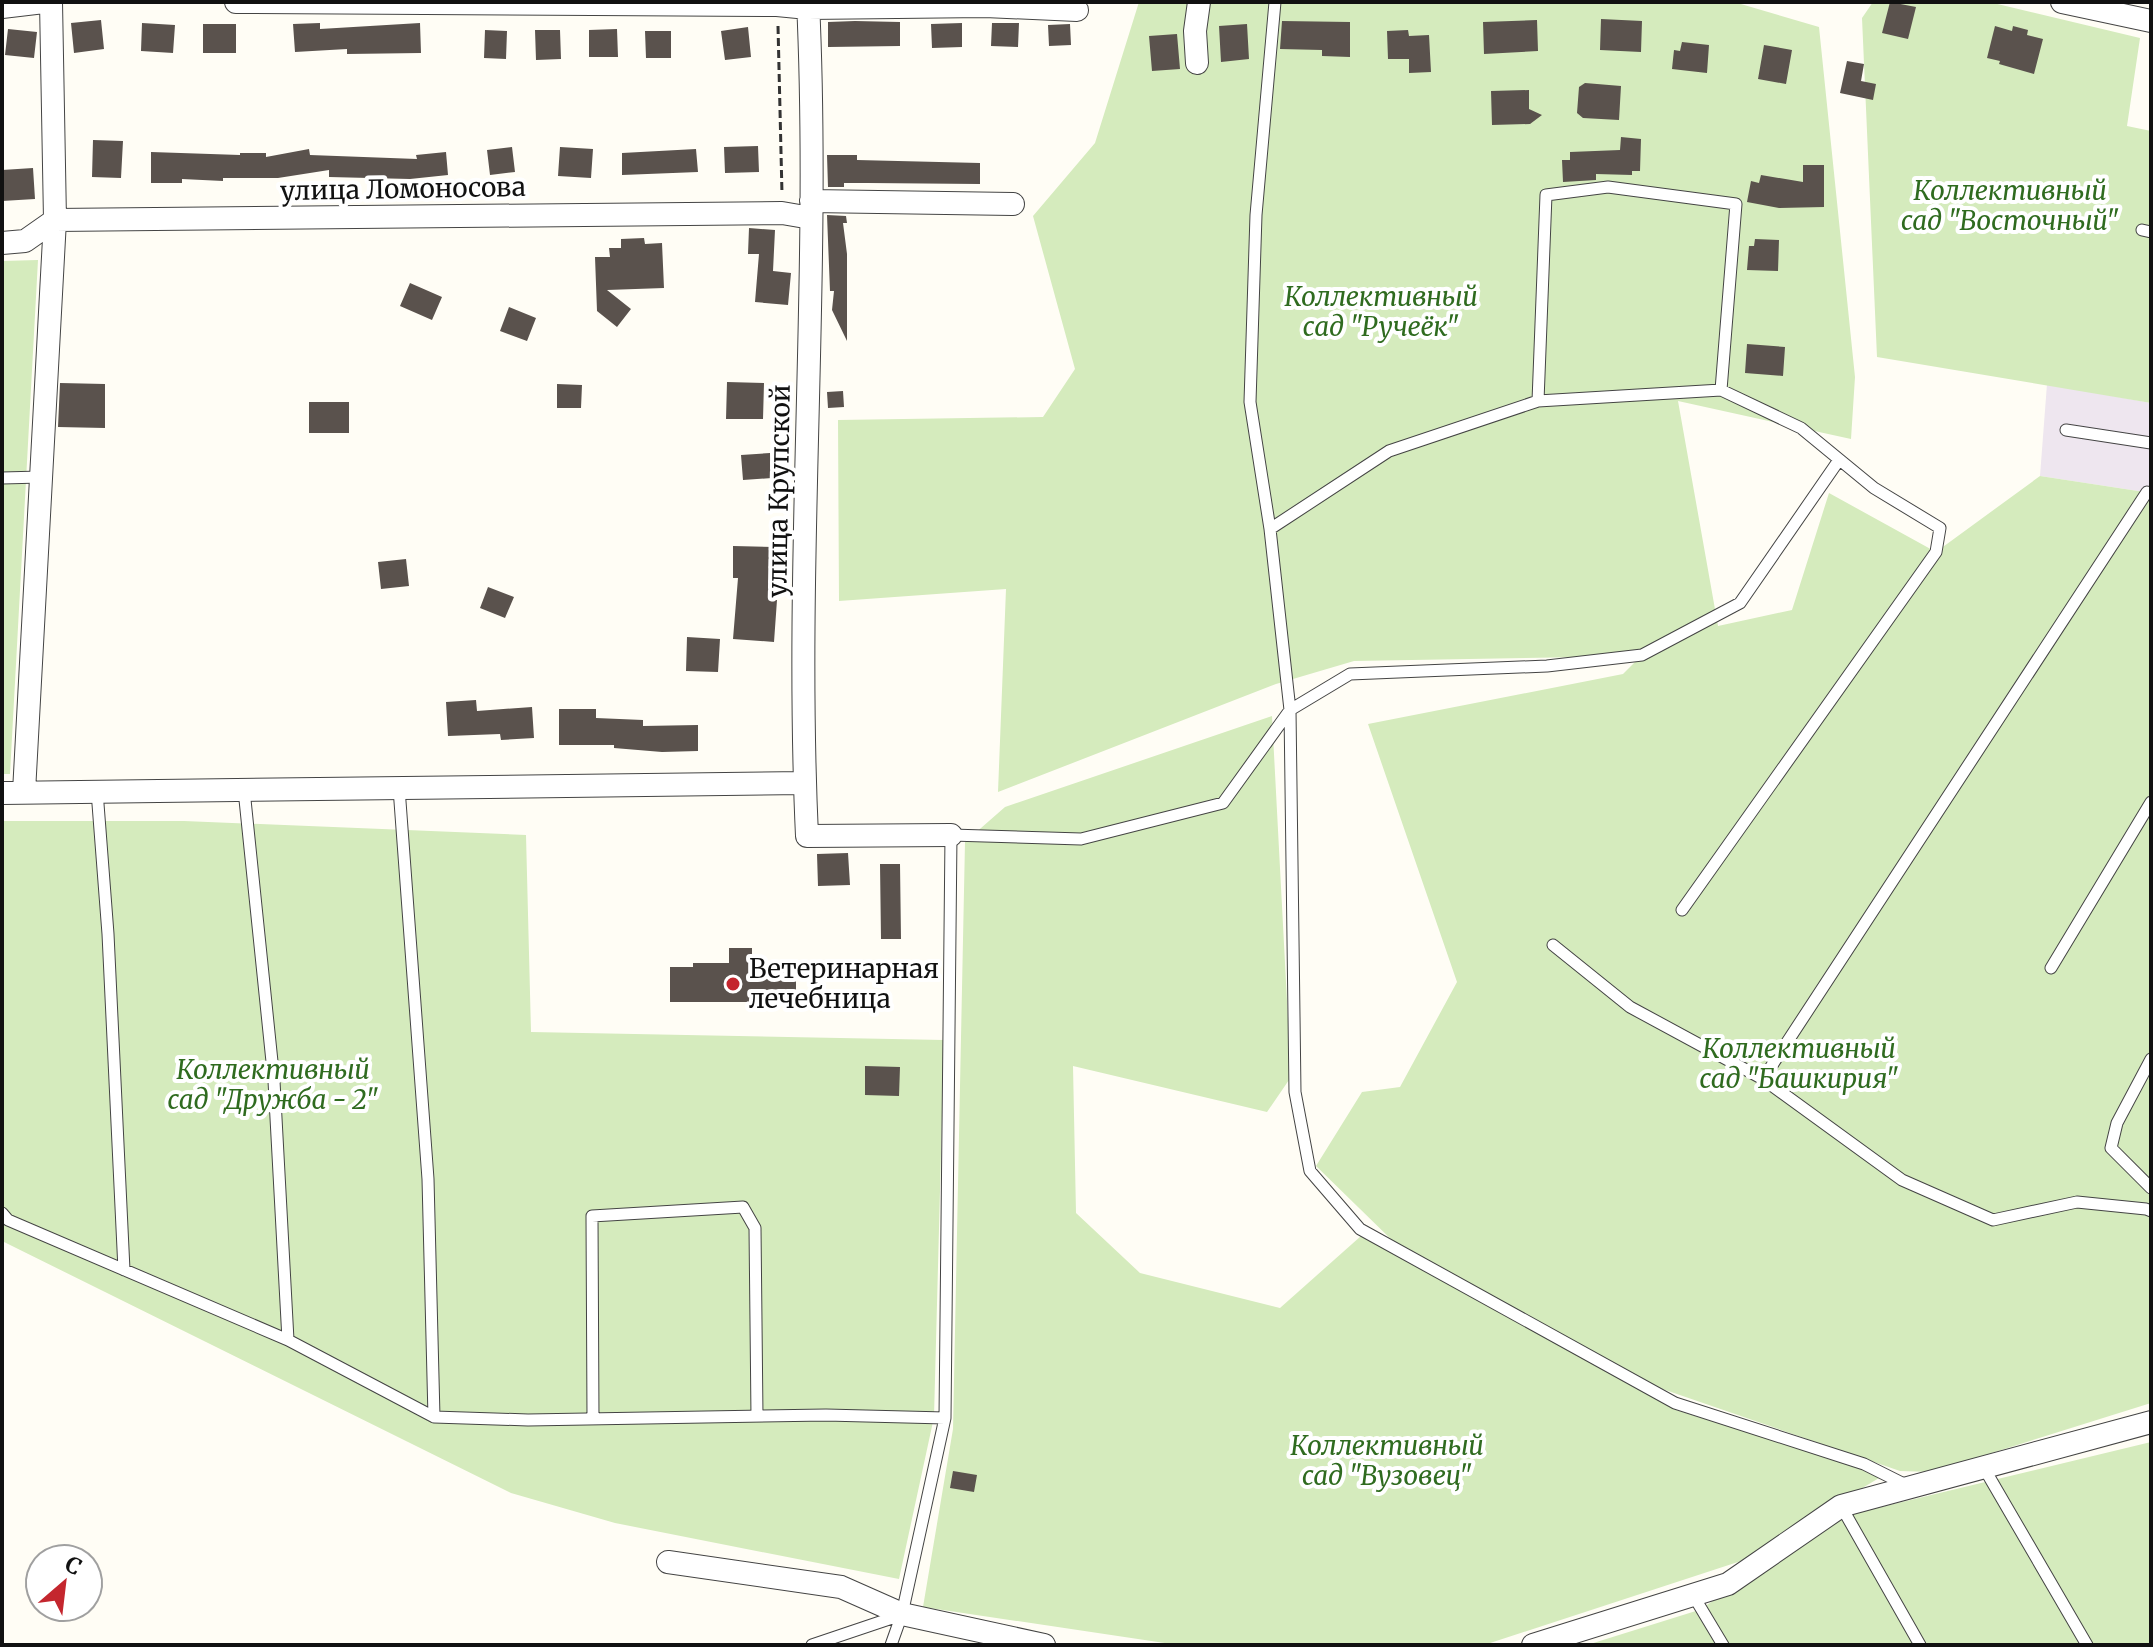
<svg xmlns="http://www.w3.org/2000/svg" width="2153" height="1647" font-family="Merriweather,serif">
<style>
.industrial{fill:#eee6ef}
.green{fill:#d5ebbd}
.building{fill:#5a524d}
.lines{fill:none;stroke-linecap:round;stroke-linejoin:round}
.service-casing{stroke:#444;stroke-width:13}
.minor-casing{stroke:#444;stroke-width:24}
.path{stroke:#333;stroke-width:3;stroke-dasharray:8 4;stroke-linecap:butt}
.service{stroke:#fff;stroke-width:11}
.minor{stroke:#fff;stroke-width:22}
.poi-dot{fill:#c4262e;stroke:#fff;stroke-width:3}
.labels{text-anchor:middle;stroke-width:8;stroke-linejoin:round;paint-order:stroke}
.street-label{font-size:26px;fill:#111;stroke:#fff}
.park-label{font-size:26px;font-style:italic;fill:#2f6b1f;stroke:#fff}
.poi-label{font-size:26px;fill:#111;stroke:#fff;text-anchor:start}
</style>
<rect width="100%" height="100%" fill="#fffdf5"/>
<path class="industrial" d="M2047 384 2151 403V493L2040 476Z"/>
<path class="green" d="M1139 2H1734L1819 27 1855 377 1851 439 1678 401 1718 626 1792 610 1829 493 1936 552 2040 476 2151 493V1403L1931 1472 1900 1471 1645 1383 1400 1248 1316 1166 1362 1092 1400 1087 1457 982 1368 724 1623 674 1641 656 1354 661 1276 684 998 792 1006 589 839 601 838 420 1043 417 1075 369 1033 216 1095 143Z
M1873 2H1989L2140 38 2127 126 2151 131V403L1877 357 1862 18Z
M38 260 10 774H2V261Z
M1272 716 1291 1077 1267 1112 1073 1066 1076 1213 1140 1273 1280 1308 1361 1236 1676 1410 1884 1475 1741 1561 1484 1645H1178L923 1607 953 1429 965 842 1005 807Z
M2 821H184L526 835 531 1032 944 1040 934 1417 899 1579 615 1523 511 1493 2 1241Z
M2151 1442V1645H1587L1699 1610 1844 1516Z"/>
<path class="building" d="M1890 2 1916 7 1908 39 1882 33Z
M1601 19 1642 21 1641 52 1600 50Z
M101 20 104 49 74 53 71 23Z
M1537 20 1538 51 1484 54 1483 22Z
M855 21 900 22V46L828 47V22Z
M1282 21 1350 22V57L1322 56V50L1280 49Z
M142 23 175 25 173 53 141 51Z
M320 23V29L420 23 421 53 347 54V49L295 52 293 24Z
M962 23V47L932 48 931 24Z
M992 23H1019L1018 47 991 46Z
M203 24H236V53H203Z
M1070 24 1071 45 1049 46 1048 25Z
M1247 24 1249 59 1221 62 1219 26Z
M1995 26 2012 31 2013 26 2028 30 2027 35 2043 39 2034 74 1999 64 2000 61 1987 58Z
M748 27 751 57 725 60 721 31Z
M8 29 37 32 34 58 5 55Z
M617 29 618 57H589V30Z
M485 30 507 31 506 59 484 58Z
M535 30H560L561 59 536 60Z
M1408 30 1409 36 1429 35 1431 72 1409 73V59H1388L1387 31Z
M645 31H671V58H646Z
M1177 34 1180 69 1152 71 1149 36Z
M1682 42 1709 45 1707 73 1672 69 1674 50 1680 51Z
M1764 45 1792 50 1786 84 1758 79Z
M1847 61 1864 64 1861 81 1876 84 1873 100 1840 93Z
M1585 83 1621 86 1619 120 1583 118 1577 113 1579 87Z
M1529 90V109L1542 115 1530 124 1492 125 1491 91Z
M1621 137 1641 139 1640 171H1632V175L1596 174V180L1563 182 1562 160H1570V152L1620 150Z
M93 140 123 141 121 178 92 177Z
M758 146 759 172 725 173 724 147Z
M512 147 515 172 490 175 487 150Z
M560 147 593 149 591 178 558 176Z
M309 149 310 155 417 159 416 155 446 152 448 175 410 179 329 177V170L278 178H223V181L182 179V183H151V152L240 155V153H266V157Z
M696 149 698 172 622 175V153Z
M827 155H857V160L980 163V184L868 183H844V187H828Z
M1803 165H1824V207L1779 208 1747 202 1751 181 1759 183 1761 175 1803 182Z
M33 168 35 199 2 201V170Z
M827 215 846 216 847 223H843L847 254V341L832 310 834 291H830Z
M749 228 775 230 773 271 791 273 788 305 755 302 759 254H748Z
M644 238 645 244 662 243 664 288 607 290 631 309 617 327 597 311 595 257H610L609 248H621V239Z
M1755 239 1779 240 1778 271 1747 270 1749 246H1754Z
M410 283 442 297 432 320 400 306Z
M509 307 536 318 527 341 500 331Z
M1747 344 1785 347 1783 376 1745 373Z
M727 382 764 383 763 419H726Z
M60 383 105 384V428L58 427Z
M557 384 582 385 581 408H557Z
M843 391 844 407 828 408 827 392Z
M309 402H349V433H309Z
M770 453 772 478 743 480 741 455Z
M733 546 774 547V600H777L774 642 733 639 738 578H733Z
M406 559 409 586 381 589 378 562Z
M488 587 514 597 505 618 480 608Z
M687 637 720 639 718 672 686 671Z
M476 700 477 711 532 707 534 738 501 740 500 734 448 736 446 702Z
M559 709H596V718L643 720V726L698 725V751L662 752 614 748V745H559Z
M848 853 850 885 818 886 817 854Z
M880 864H900L901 939H881Z
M729 948H752V964H796V1002H670V967H693V963H729Z
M865 1066 900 1067 899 1096 865 1095Z
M953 1471 977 1475 974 1492 950 1488Z"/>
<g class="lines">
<defs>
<path id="service" d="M1275 2 1256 215 1250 402 1270 529 1290 710 1295 1092 1310 1171 1360 1229 1675 1403 1864 1464 1908 1486
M2142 230 2151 232
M2066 430 2151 443
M2 478 41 477
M1270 529 1389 451 1538 401 1721 390 1736 204 1608 187 1546 195 1538 401
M399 788 428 1179 434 1417
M244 790 274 1081 288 1340
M97 791 108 934 124 1270
M1682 910 1936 552 1940 528 1874 488 1801 428 1721 390
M1553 945 1630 1007 1763 1079 1902 1180 1993 1220 2077 1202 2146 1209 2151 1211
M2051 968 2151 802
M2151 1059 2117 1123 2111 1148 2151 1188
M1763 1079 2147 492 2151 493
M2 1213 8 1220 288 1340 434 1417 528 1420 826 1415 945 1418
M593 1418 592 1216 743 1207 755 1228 757 1416
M1984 1468 2087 1645
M1841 1506 1920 1645
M1693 1595 1723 1645
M812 1645 898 1616
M891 1645 902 1614 945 1418 951 835 1081 839 1223 803 1290 710 1350 674 1547 666 1642 655 1740 603 1839 460"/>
<path id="minor" d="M236 2 777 5 808 8 985 6 1077 10
M808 2C821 280 794 558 807 836L951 835
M2062 2 2151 21
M2 7 44 2
M1197 63 1195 31 1199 2
M811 201 1013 204
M2 243 25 241 55 220 782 213 811 218
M24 792 55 220 51 2
M2 793 804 783
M668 1562 841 1587 902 1614 1044 1645
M1533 1645 1728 1584 1841 1506 2151 1422"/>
</defs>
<use href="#service" class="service-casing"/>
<use href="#minor" class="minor-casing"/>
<path class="path" d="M778 26 782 194"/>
<use href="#service" class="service"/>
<use href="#minor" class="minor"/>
</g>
<circle class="poi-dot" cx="733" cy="984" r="8"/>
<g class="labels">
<g class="street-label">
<text transform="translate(403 189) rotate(-1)" y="9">улица Ломоносова</text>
<text transform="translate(779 491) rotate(-89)" y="9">улица Крупской</text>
</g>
<g class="park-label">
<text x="2010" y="200">Коллективный<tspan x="2010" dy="30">сад "Восточный"</tspan></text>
<text x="1381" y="306">Коллективный<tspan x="1381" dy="30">сад "Ручеёк"</tspan></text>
<text x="1799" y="1058">Коллективный<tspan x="1799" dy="30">сад "Башкирия"</tspan></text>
<text x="273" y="1079">Коллективный<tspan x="273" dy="30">сад "Дружба - 2"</tspan></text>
<text x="1387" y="1455">Коллективный<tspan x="1387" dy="30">сад "Вузовец"</tspan></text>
</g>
<g class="poi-label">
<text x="749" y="978">Ветеринарная<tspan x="749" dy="30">лечебница</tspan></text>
</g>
</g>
<rect width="2153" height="1647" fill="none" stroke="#111111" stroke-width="8"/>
<g transform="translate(64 1583) rotate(28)"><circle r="38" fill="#ffffff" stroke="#a0a0a0" stroke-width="2"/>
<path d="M0-6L14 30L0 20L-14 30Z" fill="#c4262e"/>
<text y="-12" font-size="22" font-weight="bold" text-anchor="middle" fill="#111111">С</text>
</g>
</svg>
